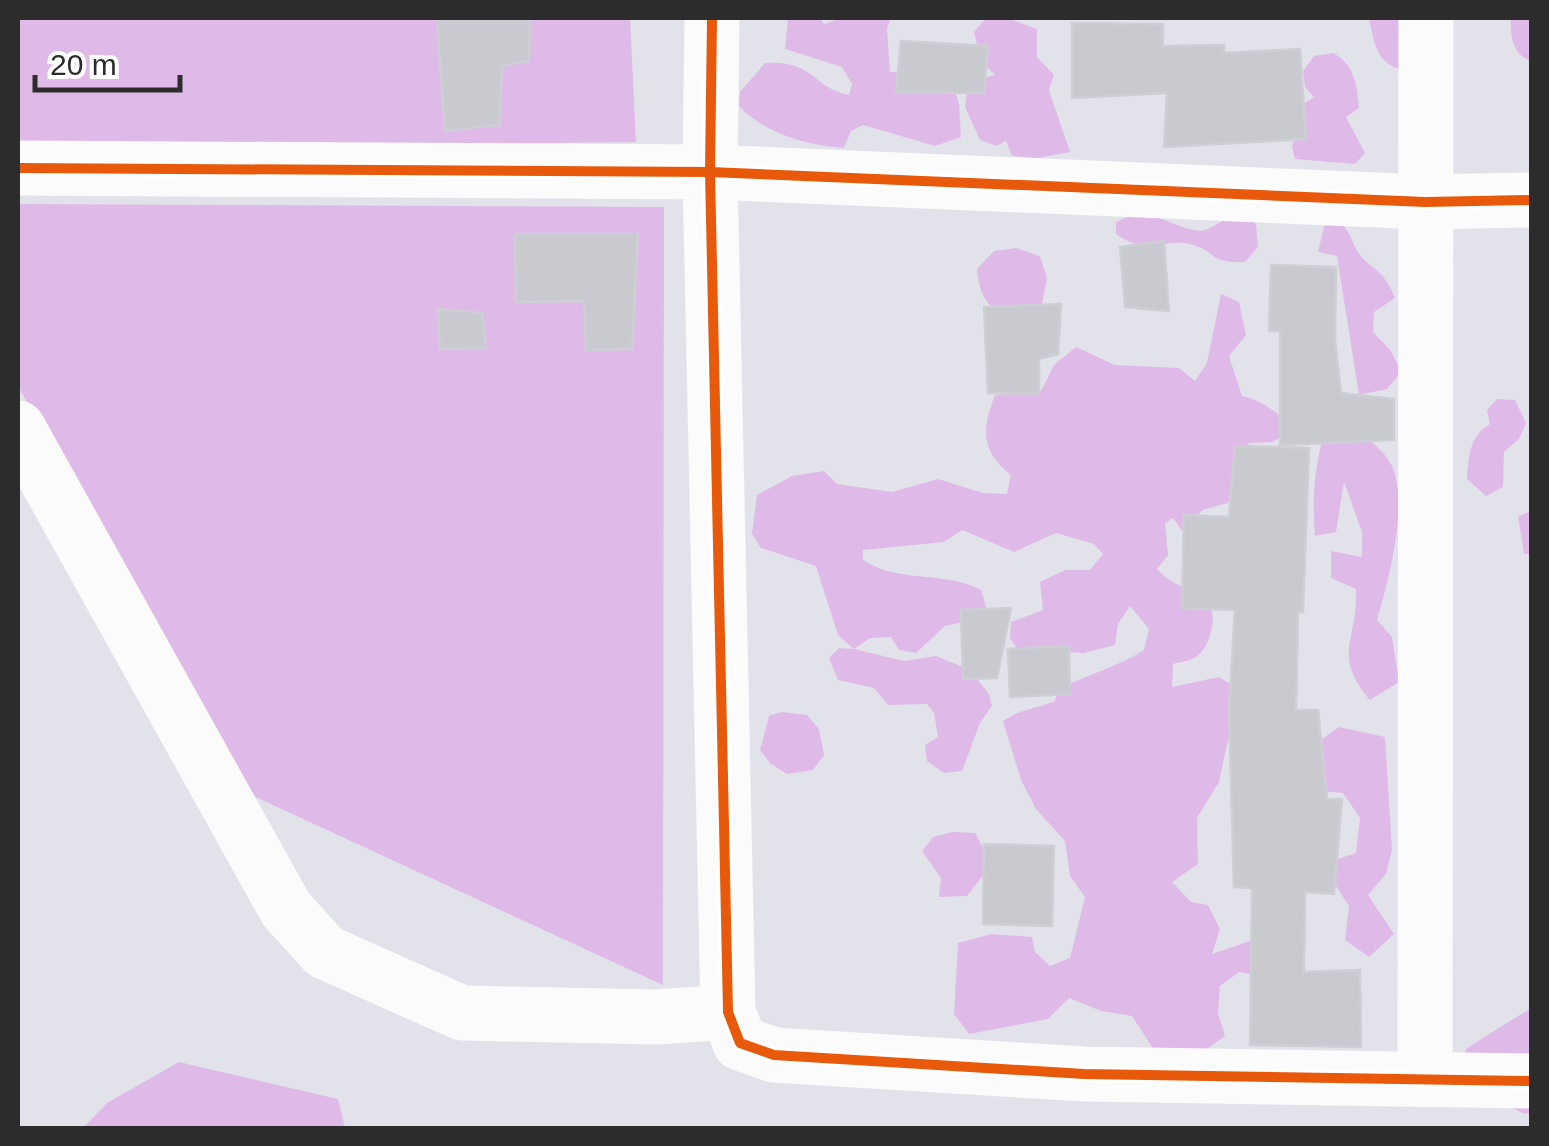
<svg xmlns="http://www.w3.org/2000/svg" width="1549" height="1146" font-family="Arial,sans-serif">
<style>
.green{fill:#dfbae8}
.building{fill:#c9cacf;stroke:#cecfd5;stroke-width:2.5}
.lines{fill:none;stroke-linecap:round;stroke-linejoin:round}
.minor{stroke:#fbfbfc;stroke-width:55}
.cycleway-casing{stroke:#fff;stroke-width:16}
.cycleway{stroke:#e8590c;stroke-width:10}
</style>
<rect width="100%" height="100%" fill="#e2e3ea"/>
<path class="green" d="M18 18H630L636 142 18 149Z
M788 18H820L824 24 842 18H891L887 28 890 72H929L951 79 959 104 961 137 935 146 863 125 851 131 844 148C806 145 765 134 739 106L740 92 765 63C815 60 811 87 849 95L852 84 842 67 785 49Z
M986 18H1007L1037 29V57L1054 75 1049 90 1070 152 1037 158 1012 156 1006 141 996 146 980 140 965 107 968 82 995 75 981 61 974 32Z
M1369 18H1418L1411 71C1378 68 1375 48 1369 18Z
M1511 18H1531V61C1512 54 1510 36 1511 18Z
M1333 53C1355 65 1357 85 1359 108L1346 117 1365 153 1355 164 1295 159 1292 147 1302 105 1314 97 1305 87 1303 71 1314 56Z
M18 204 664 207 663 985 249 794 18 386Z
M1141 211C1156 215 1194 235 1205 230 1219 225 1223 218 1243 213L1256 224 1258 247 1245 262C1208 263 1218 253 1194 245 1163 236 1149 258 1116 234V222Z
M1325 222H1340C1349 231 1351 238 1356 249 1366 268 1382 265 1395 298L1374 312 1373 332 1391 351 1401 372 1387 389 1359 395 1337 256 1318 252Z
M1016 248 1040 256 1047 278 1042 304C1006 322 980 313 977 269L994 251Z
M1221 294 1239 302 1246 335 1229 356 1242 396C1270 403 1275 415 1299 427L1272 442 1249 443 1239 456 1228 503 1203 510 1182 531 1173 518 1165 523 1168 555 1157 569C1177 590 1189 585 1205 598 1220 611 1211 647 1196 657 1191 661 1179 662 1173 664L1172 687 1219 677 1245 693 1228 740 1219 782 1197 818 1198 864 1172 882 1191 902 1208 905 1220 929 1212 954 1253 940 1254 975 1239 972 1220 986 1218 1013 1225 1036 1201 1053 1159 1058 1132 1016 1101 1011 1069 998 1048 1019 969 1034 954 1014 958 943 992 934 1032 937 1035 952 1050 966 1070 958 1085 897 1070 876 1065 841 1036 809 1021 780 1003 721C1020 709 1036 709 1055 701L1058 689C1086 675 1118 667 1144 650L1149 629 1130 606 1118 624 1115 645 1084 653 1017 649 1010 638 1011 622 1043 610 1040 582 1065 570H1090L1103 554 1094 544 1056 533 1014 552 962 530 944 542 863 550V560C900 584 943 570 981 590L989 616 945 626 916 653 899 650 891 637 870 638 854 649 904 661 936 656 970 670 989 694 992 706 980 723 962 771 944 773 927 761 925 745 938 737 934 713 927 704 888 705 874 688 838 680 829 658 839 648 854 649 838 635 816 566 761 548 752 534 757 495 792 476 824 471 837 484 892 492 938 479 983 493 1007 494 1011 475C980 450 982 430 995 395L1041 391 1054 365 1076 347 1115 365 1179 368 1195 381 1207 363Z
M1497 399 1515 400 1526 423 1519 439 1504 452 1503 487 1486 496 1467 479C1469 455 1469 437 1490 424L1487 410Z
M1352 425C1364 436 1384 450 1391 464 1410 500 1388 584 1377 620L1392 637 1399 682 1370 700C1331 654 1358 642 1356 589L1331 578V551L1362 557V532L1344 482 1336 532 1315 536C1312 502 1314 471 1323 437Z
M1531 511V554H1524L1518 516Z
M782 712 807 715 819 729 824 755 813 770 787 774 771 764 760 750 769 716Z
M1339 727 1385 737 1392 850 1386 874 1368 895 1394 934 1369 957 1345 940 1349 906 1334 883 1335 860 1356 853 1360 818 1343 793 1320 791 1322 739Z
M953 832 975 833 992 864 967 896 939 897 941 878 922 851 933 837Z
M1531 1008V1113L1524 1114 1455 1076 1467 1048Z
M179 1062 338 1099 345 1128H83L107 1103Z"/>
<path class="building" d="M437 18H530L529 61 502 66 499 125 445 131Z
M1072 23 1163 24V46L1224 45V53L1300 49 1306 139 1164 147 1167 93 1072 98Z
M901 41 988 46 984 93 896 92Z
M515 234H638L632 349 586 350 584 301 516 302Z
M1164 241 1169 311 1125 307 1120 247Z
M1271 265 1336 267 1335 340 1341 393 1394 399V440L1280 445V331H1269Z
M1061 304 1058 354 1039 359V394L988 393 984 307Z
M438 309 482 313 486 348 440 349Z
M1235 446 1309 448 1303 612H1298L1296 710H1318L1327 799H1342L1334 894 1305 892 1304 972 1360 970 1361 1047 1250 1045 1252 888 1234 887 1229 709 1235 610 1182 608 1184 515 1229 517Z
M1011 608 997 678 963 679 961 610Z
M1069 646 1070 694 1010 697 1008 649Z
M984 844 1054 846 1052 926 983 924Z"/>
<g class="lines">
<path class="minor" d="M712 18 710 172 728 1012 740 1043 774 1055 1084 1074 1532 1081
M18 168 710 172 1425 202 1532 200
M18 428 286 909 325 952 462 1013 657 1017 728 1012
M1425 1080 1426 18"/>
<defs>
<path id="cycleway" d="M712 18 710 172 728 1012 740 1043 774 1055 1084 1074 1532 1081
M18 168 710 172 1425 202 1532 200"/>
</defs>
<use href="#cycleway" class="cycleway-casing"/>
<use href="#cycleway" class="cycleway"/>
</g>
<rect width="1549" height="1146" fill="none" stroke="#2c2c2c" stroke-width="40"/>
<path d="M35 75v15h145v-15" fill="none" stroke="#2c2c2c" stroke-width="5"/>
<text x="50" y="75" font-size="30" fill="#2c2c2c" stroke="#ffffff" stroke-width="8" paint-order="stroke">20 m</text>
</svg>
